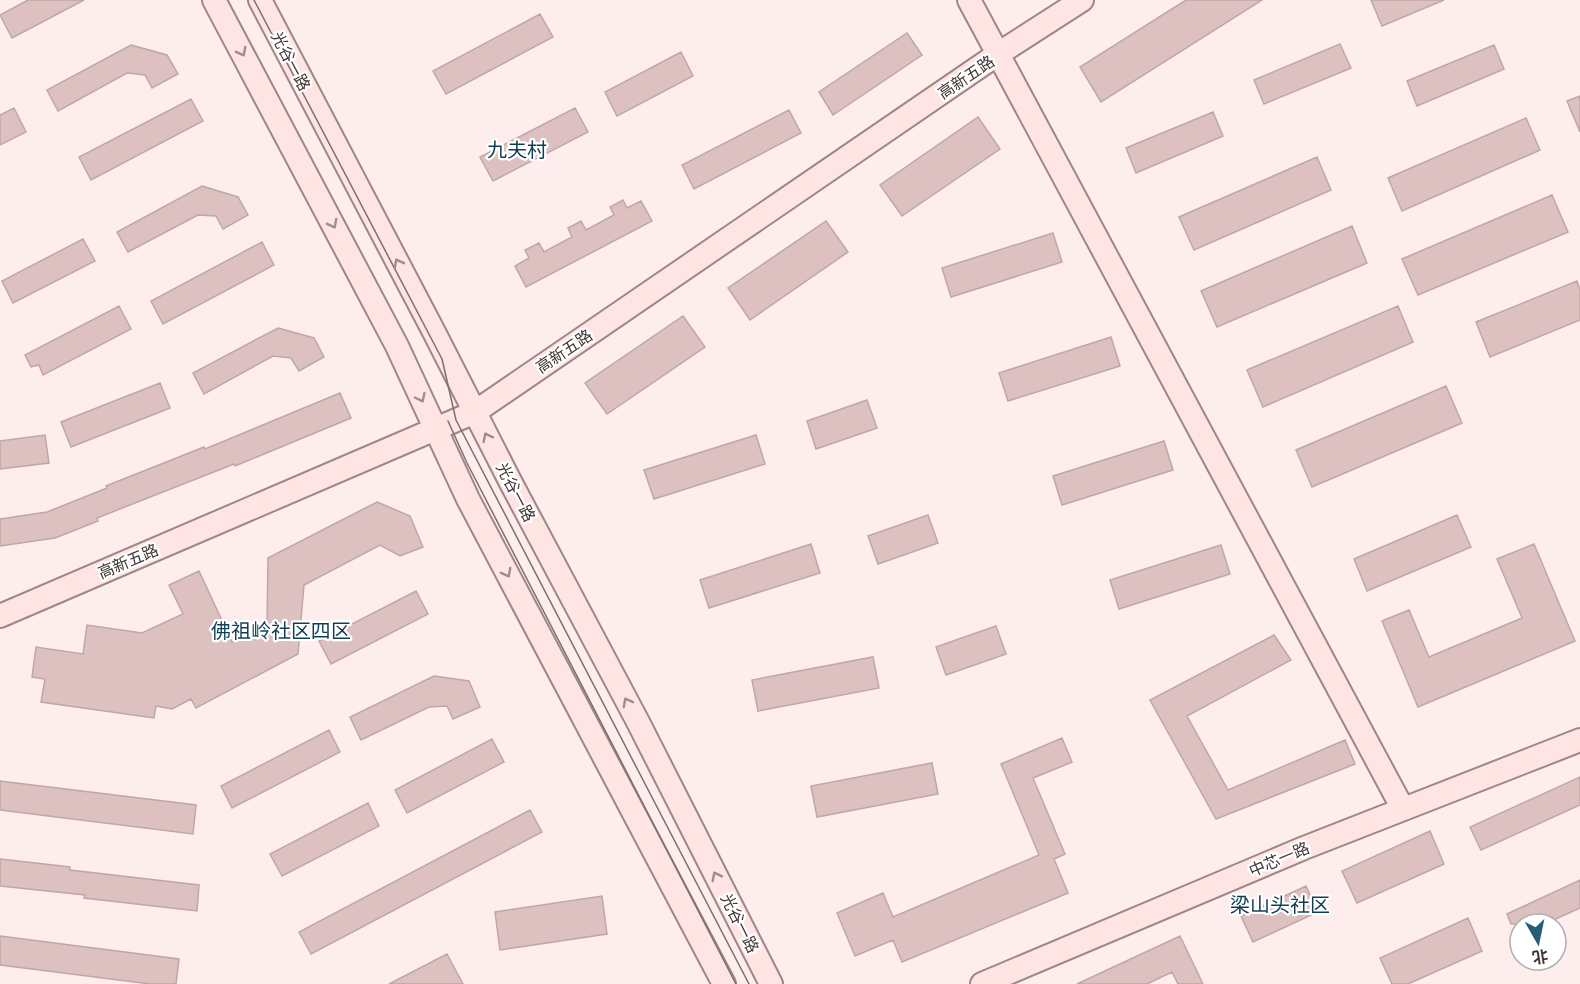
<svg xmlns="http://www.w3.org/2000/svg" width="1580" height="984" font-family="Manrope,'Noto Sans SC',sans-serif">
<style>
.building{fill:#dcc1c0;stroke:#c0a6a5;stroke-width:1.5}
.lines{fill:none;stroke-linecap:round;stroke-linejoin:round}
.secondary-casing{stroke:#9f8685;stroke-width:26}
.secondary{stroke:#fee5e4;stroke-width:22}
.tram{stroke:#7c706f;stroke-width:1.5}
.oneway{stroke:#9e8d8c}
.labels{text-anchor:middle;stroke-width:4.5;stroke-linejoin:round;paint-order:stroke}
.street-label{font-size:16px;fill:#3f3534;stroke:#fff}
.quarter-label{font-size:20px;fill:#0f3e52;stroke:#fff}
</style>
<rect width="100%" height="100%" fill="#feeded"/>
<path class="building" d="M28 0H84L12 38 0 15Z
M1186 0H1262L1101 102 1080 67Z
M1371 0H1444L1382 26Z
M540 14 553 37 446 94 433 71Z
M907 33 922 55 833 115 819 92Z
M1340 44 1351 68 1264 104 1254 80Z
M131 45 167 55 178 74 152 88 145 75 127 73 58 111 47 90Z
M1494 45 1504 69 1417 106 1407 81Z
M681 52 693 76 617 116 605 92Z
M1580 96V132L1567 101Z
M191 99 203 121 91 180 79 157Z
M14 108 26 132 0 145V115Z
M575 108 588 132 493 181 480 157Z
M789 110 801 133 694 189 682 165Z
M1213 112 1223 136 1136 173 1126 148Z
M978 117 1000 149 902 216 880 185Z
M1526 118 1540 150 1402 211 1388 178Z
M1317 157 1331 190 1194 250 1179 217Z
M202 186 238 197 248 215 223 229 216 216 198 215 128 252 117 232Z
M1552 195 1568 232 1418 295 1402 259Z
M623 200 627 208 641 201 652 221 526 287 515 266 529 258 525 250 539 243 544 252 572 237 568 228 581 221 586 230 614 215 610 207Z
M826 221 848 252 750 320 728 288Z
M1352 226 1367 263 1217 327 1201 291Z
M1053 233 1062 262 951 297 942 268Z
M83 239 95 261 13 303 2 281Z
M262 242 274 265 163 324 151 301Z
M1577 281 1580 290V320L1490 357 1476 322Z
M119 306 131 329 43 375 39 365 31 367 25 355Z
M1398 306 1413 342 1263 407 1247 370Z
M683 316 705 347 607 414 585 383Z
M278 328 314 338 324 357 299 371 291 358 273 356 204 394 193 373Z
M1111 337 1120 366 1008 401 999 373Z
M160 383 170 408 71 447 61 422Z
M1446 386 1462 423 1312 487 1296 450Z
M340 393 351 418 235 466 234 464 97 518 98 521 55 538 0 546V519L47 512 107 488 106 486 204 447 205 449Z
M867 400 877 428 816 449 807 421Z
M45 435 49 463 0 469V441Z
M756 435 765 464 654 499 644 470Z
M1164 441 1173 470 1062 505 1053 476Z
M377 502 410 516 423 547 400 556 380 545 304 585 298 654 196 708 191 699 172 709 156 706 154 718 41 702 45 679 32 677 36 647 83 654 87 625 142 633 183 614 169 585 199 571 232 642 267 626 268 558Z
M928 515 938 543 878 564 868 536Z
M1457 515 1471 547 1367 591 1354 559Z
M811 544 820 573 709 608 700 580Z
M1534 544 1575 641 1418 707 1382 621 1409 610 1429 657 1522 618 1497 559Z
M1221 545 1230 574 1119 609 1110 580Z
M416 591 428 614 331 664 319 641Z
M996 626 1006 654 946 675 936 647Z
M1274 635 1291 660 1187 716 1228 790 1345 740 1355 764 1216 819 1150 700Z
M873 657 879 688 758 711 752 680Z
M434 676 469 681 480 707 453 719 447 706 429 707 361 740 350 717Z
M329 730 340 752 232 808 221 786Z
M1062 738 1072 762 1033 778 1065 854 1054 859 1068 893 902 962 893 940 855 956 837 913 883 893 893 917 1039 855 1001 764Z
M492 739 504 762 407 813 395 790Z
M932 763 938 794 817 817 811 786Z
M1580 777V805L1481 850 1470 827Z
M0 781 196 805 193 834 0 810Z
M368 803 379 826 282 876 270 854Z
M530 810 542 832 311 954 299 932Z
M1430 831 1444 864 1357 903 1342 871Z
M0 859 70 867V870L199 885 197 911 84 898 85 895 0 886Z
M1580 880V908L1545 924H1511L1507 914Z
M1306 886 1318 912 1253 942 1241 916Z
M602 896 607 934 500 950 495 912Z
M1468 918 1482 951 1408 984H1392L1380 958Z
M0 936 179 959 176 984H150L0 965Z
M1180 936 1203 984H1178L1172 972 1147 984H1077Z
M447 954 463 984H389Z"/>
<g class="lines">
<defs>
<path id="secondary" d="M214 0 397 346 468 499 724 984
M260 0 434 332 511 483 638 722 771 984
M969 0 1403 809
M0 616 475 412 998 54 1082 0
M982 984 1304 848 1580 740"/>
</defs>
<use href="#secondary" class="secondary-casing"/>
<use href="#secondary" class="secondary"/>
<path class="tram" d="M254 0 442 359 456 420 749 984
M448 421 467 463 736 984"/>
</g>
<defs><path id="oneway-chevron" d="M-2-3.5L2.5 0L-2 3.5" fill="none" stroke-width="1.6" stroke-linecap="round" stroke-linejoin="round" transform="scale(1.5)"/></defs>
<g class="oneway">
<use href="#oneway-chevron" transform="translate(242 52) rotate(62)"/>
<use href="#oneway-chevron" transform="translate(333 224) rotate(62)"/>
<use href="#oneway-chevron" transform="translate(398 263) rotate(-118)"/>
<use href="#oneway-chevron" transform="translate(421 398) rotate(65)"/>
<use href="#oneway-chevron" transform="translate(487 437) rotate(-117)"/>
<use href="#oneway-chevron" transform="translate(507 573) rotate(62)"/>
<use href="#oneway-chevron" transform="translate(627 702) rotate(-118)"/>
<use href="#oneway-chevron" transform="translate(716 876) rotate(-117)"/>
</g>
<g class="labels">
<g class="street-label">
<text transform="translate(291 61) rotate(62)" y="6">光谷一路</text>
<text transform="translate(966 77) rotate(-34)" y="6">高新五路</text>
<text transform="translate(564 351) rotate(-34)" y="6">高新五路</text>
<text transform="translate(516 492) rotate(62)" y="6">光谷一路</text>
<text transform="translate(128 561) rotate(-23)" y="6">高新五路</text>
<text transform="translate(1279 859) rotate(-23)" y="6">中芯一路</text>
<text transform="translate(740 923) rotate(63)" y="6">光谷一路</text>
</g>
<g class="quarter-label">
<text x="517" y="157">九夫村</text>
<text x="281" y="638">佛祖岭社区四区</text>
<text x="1280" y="912">梁山头社区</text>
</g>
</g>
<g transform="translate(1538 942) rotate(171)"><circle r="28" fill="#ffffff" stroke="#b2aeae" stroke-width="1.5"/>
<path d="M0-4.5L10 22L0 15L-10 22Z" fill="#245e77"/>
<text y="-9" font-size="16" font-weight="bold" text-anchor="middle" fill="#3f3534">北</text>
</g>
</svg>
